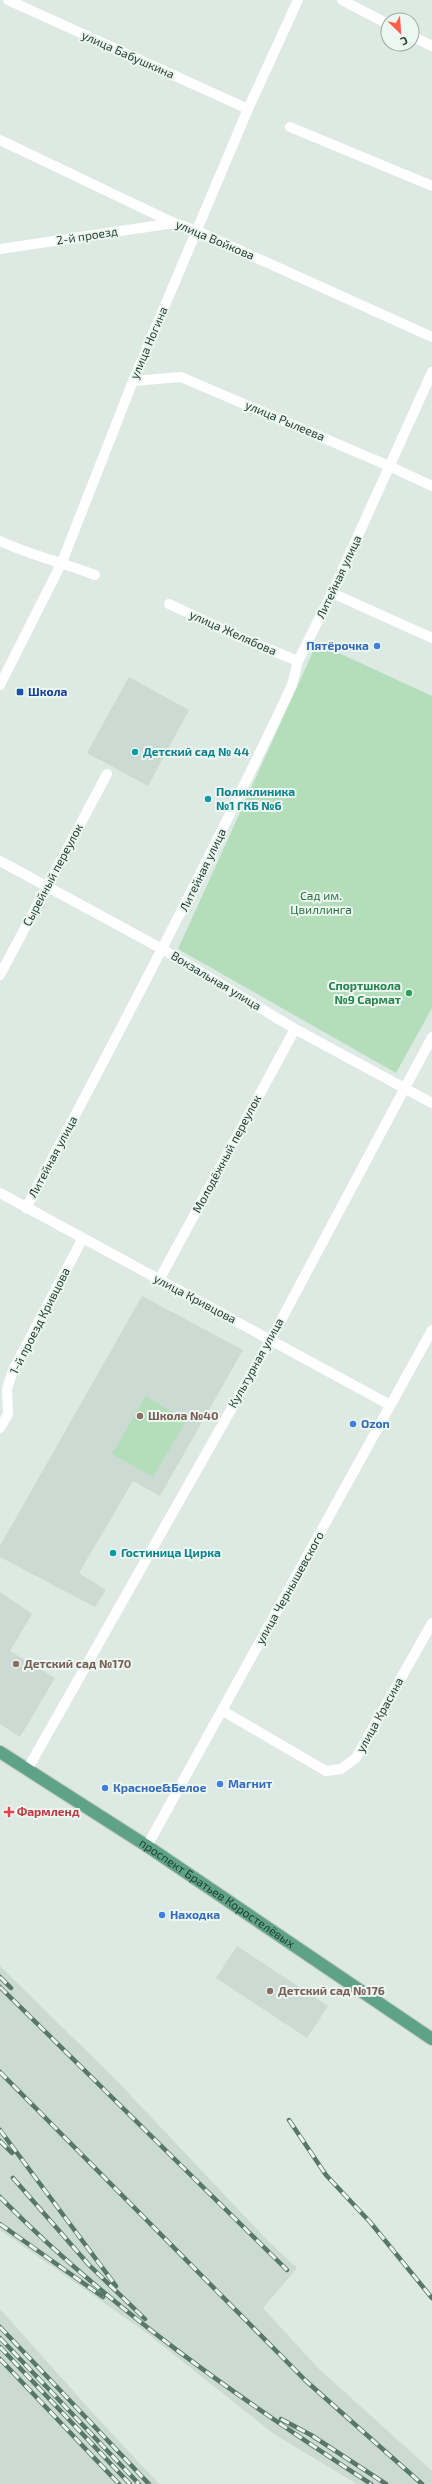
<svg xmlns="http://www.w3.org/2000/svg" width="432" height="2484" font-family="'Exo 2',sans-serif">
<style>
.built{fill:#cbdad2}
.green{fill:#b4deba}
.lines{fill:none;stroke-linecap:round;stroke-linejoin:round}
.major-casing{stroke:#bcc4c1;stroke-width:14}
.minor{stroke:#fff;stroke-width:10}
.major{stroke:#5ea389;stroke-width:12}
.rail-casing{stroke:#58776b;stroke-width:4.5}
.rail{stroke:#edf7f1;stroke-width:3;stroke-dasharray:9;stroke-linecap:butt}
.shop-dot{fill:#3f7fe0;stroke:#edf7f1;stroke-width:1.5}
.transit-dot{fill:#1a4fb4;stroke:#edf7f1;stroke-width:1.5}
.culture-dot{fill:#0f9aa8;stroke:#edf7f1;stroke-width:1.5}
.leisure-dot{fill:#2e9e5b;stroke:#edf7f1;stroke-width:1.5}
.education-dot{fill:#8d6e63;stroke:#edf7f1;stroke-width:1.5}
.health-dot{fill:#e0444e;stroke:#edf7f1;stroke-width:1.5}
.labels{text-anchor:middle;stroke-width:4;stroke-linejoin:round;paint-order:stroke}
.street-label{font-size:12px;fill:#1e3b2f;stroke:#edf7f1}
.shop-label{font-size:12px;font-weight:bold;fill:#366cbe;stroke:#edf7f1;text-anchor:start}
.transit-label{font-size:12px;font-weight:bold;fill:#164399;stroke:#edf7f1;text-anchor:start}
.culture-label{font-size:12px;font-weight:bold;fill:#0d838f;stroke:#edf7f1;text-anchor:start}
.park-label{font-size:12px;fill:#25743b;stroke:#edf7f1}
.leisure-label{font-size:12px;font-weight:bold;fill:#27864d;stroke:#edf7f1;text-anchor:end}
.education-label{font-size:12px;font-weight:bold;fill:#785e54;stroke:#edf7f1;text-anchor:start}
.health-label{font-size:12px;font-weight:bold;fill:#be3a42;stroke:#edf7f1;text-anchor:start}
</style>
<rect width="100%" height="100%" fill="#ddeae3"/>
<path class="built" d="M129 677 189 710 148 786 87 753Z
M142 1296 243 1350 160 1496 133 1481 79 1573 106 1590 95 1607 0 1557V1546Z
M0 1592 32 1614 10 1651 55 1678 20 1737 0 1724Z
M237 1946 328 2006 307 2038 216 1978Z
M0 1966 118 2082 268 2241 297 2268 263 2308 317 2367 432 2471V2484H357L274 2434 144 2331 0 2230Z
M0 2309 91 2411 159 2484H0Z"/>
<path class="green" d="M317 643 432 696V1008L396 1073 178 949Z
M146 1396 186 1421 153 1477 112 1454Z"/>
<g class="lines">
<defs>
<g id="major">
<path id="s1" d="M0 1752 147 1846 432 2039"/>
</g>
</defs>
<use href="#major" class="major-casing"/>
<path class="minor" d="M8 0 248 109
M342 0 388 24
M412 36 432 46
M290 127 432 186
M0 140 174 223 197 231 432 337
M0 249 174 223
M133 381 181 377 389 466 432 486
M0 541C30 555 64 563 95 575
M332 593 432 638
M169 604 239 637 298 661
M0 685 62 562 133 381 248 109 298 0
M0 861 164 950 295 1029 432 1103
M0 975 107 774
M0 1193 390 1405
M26 1208C118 1035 209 862 292 685L298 661 332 593 432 372
M159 1280 295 1029
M0 1428 8 1414 7 1389 13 1370 83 1238
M223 1711 326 1771 341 1769 356 1758 432 1623
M27 1770 271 1339 432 1037
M147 1846 432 1330"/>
<use href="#major" class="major"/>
<defs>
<path id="rail" d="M0 1977 11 1988
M0 1987 287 2270
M0 2072 306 2381 422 2484
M289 2120 326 2175 370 2222 432 2298
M0 2130 116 2286
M0 2141 12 2153
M13 2178 89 2265 145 2319
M0 2197C110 2309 240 2399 371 2484
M0 2224 103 2297
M0 2327 149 2484
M0 2338 139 2484
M0 2347 130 2484
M0 2359 119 2484
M281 2419 311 2435 386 2484"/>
</defs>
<use href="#rail" class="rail-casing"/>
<use href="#rail" class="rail"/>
</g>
<g class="shop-dot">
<circle cx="377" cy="646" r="4"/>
<circle cx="353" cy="1424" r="4"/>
<circle cx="220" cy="1784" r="4"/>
<circle cx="105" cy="1788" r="4"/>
<circle cx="162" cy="1915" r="4"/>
</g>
<rect class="transit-dot" x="16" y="688" width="8" height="8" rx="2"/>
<g class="culture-dot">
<circle cx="135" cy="752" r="4"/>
<circle cx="208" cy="799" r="4"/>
<circle cx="113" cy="1553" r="4"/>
</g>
<circle class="leisure-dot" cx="409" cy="993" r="4"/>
<g class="education-dot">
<circle cx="140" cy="1416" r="4"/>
<circle cx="16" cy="1664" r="4"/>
<circle cx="270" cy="1991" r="4"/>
</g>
<path class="health-dot" d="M7 1806h4v4h4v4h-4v4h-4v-4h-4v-4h4z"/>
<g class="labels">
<g class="street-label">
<text transform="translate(128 55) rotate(24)" y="4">улица Бабушкина</text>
<text transform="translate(87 236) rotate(-9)" y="4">2-й проезд</text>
<text transform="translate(215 240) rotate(23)" y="4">улица Войкова</text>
<text transform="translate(149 343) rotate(-67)" y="4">улица Ногина</text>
<text transform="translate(285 421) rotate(23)" y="4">улица Рылеева</text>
<text transform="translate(339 577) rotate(-65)" y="4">Литейная улица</text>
<text transform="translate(233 633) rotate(24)" y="4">улица Желябова</text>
<text transform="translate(203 870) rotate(-64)" y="4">Литейная улица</text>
<text transform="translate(53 875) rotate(-62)" y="4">Сырейный переулок</text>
<text transform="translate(216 981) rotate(31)" y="4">Вокзальная улица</text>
<text transform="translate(227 1154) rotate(-62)" y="4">Молодёжный переулок</text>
<text transform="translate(53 1157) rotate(-62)" y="4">Литейная улица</text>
<text transform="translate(195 1299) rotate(28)" y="4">улица Кривцова</text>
<text transform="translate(40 1321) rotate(-63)" y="4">1-й проезд Кривцова</text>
<text transform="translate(256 1363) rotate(-61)" y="4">Культурная улица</text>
<text transform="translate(290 1588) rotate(-61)" y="4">улица Чернышевского</text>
<text transform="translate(380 1715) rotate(-61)" y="4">улица Красина</text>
<text dy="4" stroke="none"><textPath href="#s1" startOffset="259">проспект Братьев Коростелёвых</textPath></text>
</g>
<g class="shop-label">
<text x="369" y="650" text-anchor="end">Пятёрочка</text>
<text x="361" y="1428">Ozon</text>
<text x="228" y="1788">Магнит</text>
<text x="113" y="1792">Красное&amp;Белое</text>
<text x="170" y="1919">Находка</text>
</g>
<g class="transit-label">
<text x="28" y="696">Школа</text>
</g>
<g class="culture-label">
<text x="143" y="756">Детский сад № 44</text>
<text x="216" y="796">Поликлиника<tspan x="216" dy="14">№1 ГКБ №6</tspan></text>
<text x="121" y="1557">Гостиница Цирка</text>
</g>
<g class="park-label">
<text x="321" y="900">Сад им.<tspan x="321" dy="14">Цвиллинга</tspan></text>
</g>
<g class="leisure-label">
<text x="401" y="990">Спортшкола<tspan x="401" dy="14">№9 Сармат</tspan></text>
</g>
<g class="education-label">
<text x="148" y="1420">Школа №40</text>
<text x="24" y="1668">Детский сад №170</text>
<text x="278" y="1995">Детский сад №176</text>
</g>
<g class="health-label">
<text x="17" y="1816">Фармленд</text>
</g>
</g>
<g transform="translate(400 32) rotate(155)"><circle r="19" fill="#edf7f1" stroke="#9aaca3"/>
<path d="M0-3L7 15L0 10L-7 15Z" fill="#fc6049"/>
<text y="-6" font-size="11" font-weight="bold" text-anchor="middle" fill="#1e3b2f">С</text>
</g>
</svg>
